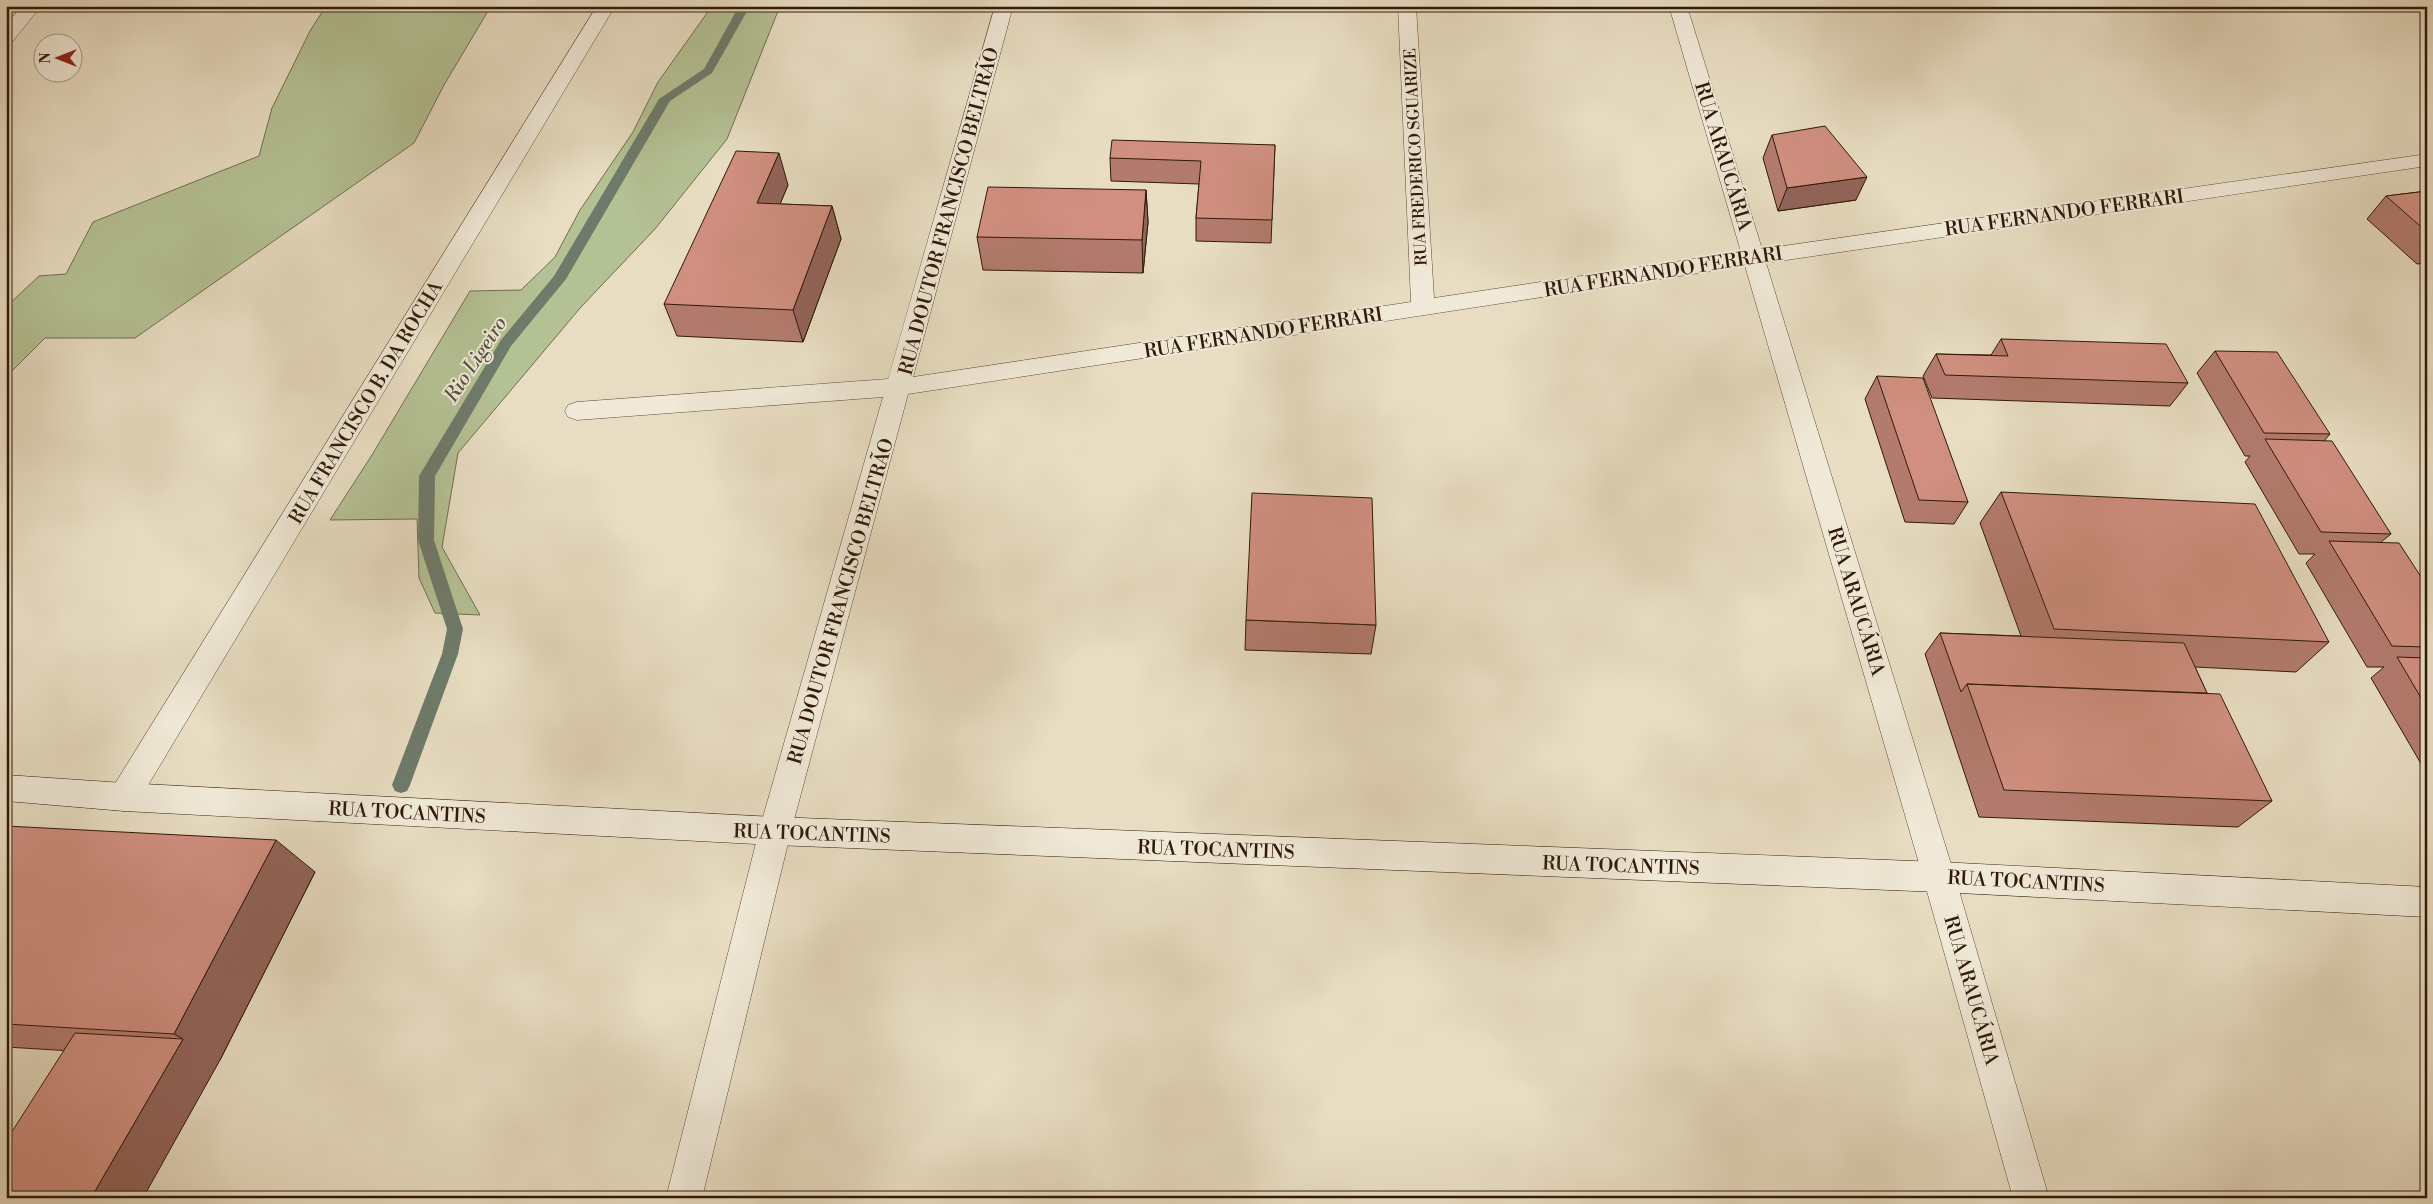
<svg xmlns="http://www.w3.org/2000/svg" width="2433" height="1204" font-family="'Libre Bodoni',serif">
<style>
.green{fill:#b4c194;stroke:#726d4d}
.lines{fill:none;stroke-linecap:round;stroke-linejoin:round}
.stream{fill:#6e7b6b;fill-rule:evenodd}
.minor-casing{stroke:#5e4a35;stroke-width:1}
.secondary-casing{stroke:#301906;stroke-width:1}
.minor{fill:#f0e9d7;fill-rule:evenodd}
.secondary{fill:#f0e9d7;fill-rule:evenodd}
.wall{fill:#b37b6e;stroke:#301906}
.shaded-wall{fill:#92645a;stroke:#301906}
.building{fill:#d08f80;stroke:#301906}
.labels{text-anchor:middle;stroke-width:4;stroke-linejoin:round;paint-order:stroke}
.far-street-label{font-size:16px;fill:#301906;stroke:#f0e9d7}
.street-label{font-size:19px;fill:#301906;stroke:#f0e9d7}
.water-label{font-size:20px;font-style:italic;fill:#545241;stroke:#f0e9d7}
</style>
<rect width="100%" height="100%" fill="#e8ddc2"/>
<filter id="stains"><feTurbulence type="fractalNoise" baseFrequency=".004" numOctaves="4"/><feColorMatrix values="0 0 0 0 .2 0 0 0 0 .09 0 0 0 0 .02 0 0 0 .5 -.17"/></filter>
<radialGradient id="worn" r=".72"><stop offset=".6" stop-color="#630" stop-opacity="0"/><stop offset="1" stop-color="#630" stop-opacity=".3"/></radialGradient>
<path class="green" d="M326 6H491L444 85 414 143 135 338H45L6 377V307L39 276 66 274 93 222 259 156 272 108 310 31Z
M712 6H780L727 139 655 229 581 307 458 453 442 547 480 615 435 613 419 578 417 519 330 520 372 455 470 291 521 290 555 257 580 210 633 132 658 82Z"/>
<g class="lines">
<path class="stream" d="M739 6H750L712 73 670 101 566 279 511 346 435 476 434 540 463 629 458 654 410 785 407 791 401 793 395 791 392 785 442 654 447 629 418 540 419 476 501 340 554 276 659 99 704 69Z"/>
<defs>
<path id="minor" d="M22 6H41L13 41 6 43V25Z
M597 6H615L135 807 124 811 113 807 109 797 113 787Z
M995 6H1013L913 377 1411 302 1398 6H1416L1434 298 1741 252 1669 6H1687L1762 249 2427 154V166L1766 263 1955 877 2049 1198H2013L1923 877 1745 266 908 394 791 831 702 1198H666L759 831 883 397 577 420 568 417 565 411 568 405 577 402 888 379Z"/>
<path id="secondary" d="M6 775 124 783 775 817 1939 862 2427 887V917L1939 892 775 845 124 811 6 801Z"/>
</defs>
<use href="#minor" class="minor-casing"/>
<use href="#secondary" class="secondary-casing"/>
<use href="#minor" class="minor"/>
<use href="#secondary" class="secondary"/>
</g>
<path class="wall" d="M1772 135 1856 200 1778 211 1763 158Z
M1275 145 1271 243 1196 241V218L1199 184 1111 181 1110 158Z
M788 185 780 204 832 206 841 239 803 342 677 336 664 304Z
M1146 190 1148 222 1143 273 983 270 977 237Z
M2427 191V263L2417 264 2367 219 2386 196Z
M2001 339 2188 383 2170 406 1932 398 1923 376 1936 354 1991 355Z
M2215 351 2330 434 2324 441 2391 534 2381 542 2427 586V774L2371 678 2384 667H2367L2306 563 2315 554H2299L2245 462 2250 456H2245L2197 373Z
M1877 376 1968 502 1954 524 1905 522 1865 399Z
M2001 492 2329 642 2296 672 2195 667 2207 693 2272 801 2238 827 1979 817 1925 654 1940 633 2021 636 1980 523Z
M1246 620 1376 625 1371 654 1245 650Z
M6 826 315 872 220 1060 6 1047Z"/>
<path class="shaded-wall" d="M779 153 788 185 767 235 757 203Z
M1867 177 1856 200 1778 211 1787 188Z
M1146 190 1148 222 1143 273 1142 240Z
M832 206 841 239 803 342 793 310Z
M276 840 315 872 220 1060 143 1198H91L183 1039 174 1034Z"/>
<path class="building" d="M1825 126 1867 177 1787 188 1772 135Z
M1112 140 1275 145 1272 220 1196 218 1201 161 1110 158Z
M736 151 779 153 757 203 832 206 793 310 664 304Z
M988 187 1146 190 1142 240 977 237Z
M2427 191V232L2386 196Z
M2001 339 2166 344 2188 383 1945 375 1936 354 2008 356Z
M2215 351 2277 352 2330 434 2264 433Z
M1877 376 1923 378 1968 502 1919 500Z
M2265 439 2332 441 2391 534 2321 532Z
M2001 492 2255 504 2329 642 2054 629Z
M1252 493 1372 498 1376 625 1246 620Z
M2329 541 2399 543 2427 586V647L2392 646Z
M1940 633 2184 643 2207 693 1967 684 1961 692Z
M2397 657 2427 658V708Z
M1967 684 2220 694 2272 801 2004 790Z
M6 826 276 840 174 1034 6 1024Z
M75 1033 183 1039 91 1198H6V1141Z"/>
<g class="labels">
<g class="far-street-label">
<text transform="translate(1415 157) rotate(-93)" y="6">RUA FREDERICO SGUARIZE</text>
</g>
<g class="street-label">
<text transform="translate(1724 156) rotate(73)" y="7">RUA ARAUCÁRIA</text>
<text transform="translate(948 211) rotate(-75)" y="7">RUA DOUTOR FRANCISCO BELTRÃO</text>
<text transform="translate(2064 212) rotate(-8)" y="7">RUA FERNANDO FERRARI</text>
<text transform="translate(1663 271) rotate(-9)" y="7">RUA FERNANDO FERRARI</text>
<text transform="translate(1263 332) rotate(-9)" y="7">RUA FERNANDO FERRARI</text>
<text transform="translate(365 402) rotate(-59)" y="7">RUA FRANCISCO B. DA ROCHA</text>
<text transform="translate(840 601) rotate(-74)" y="7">RUA DOUTOR FRANCISCO BELTRÃO</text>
<text transform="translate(1857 601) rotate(73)" y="7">RUA ARAUCÁRIA</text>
<text transform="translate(407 812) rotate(3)" y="7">RUA TOCANTINS</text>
<text transform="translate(812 833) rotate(2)" y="7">RUA TOCANTINS</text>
<text transform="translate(1216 849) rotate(2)" y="7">RUA TOCANTINS</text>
<text transform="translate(1621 865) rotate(2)" y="7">RUA TOCANTINS</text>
<text transform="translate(2026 881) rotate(3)" y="7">RUA TOCANTINS</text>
<text transform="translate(1972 990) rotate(74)" y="7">RUA ARAUCÁRIA</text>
</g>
<g class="water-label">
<text transform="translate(475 359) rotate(-57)" y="7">Rio Ligeiro</text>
</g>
</g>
<rect width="2433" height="1204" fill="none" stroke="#e8ddc2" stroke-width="25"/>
<rect x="8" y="8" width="2418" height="1189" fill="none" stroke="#301906" stroke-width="2.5"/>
<rect x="12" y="12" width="2408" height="1179" fill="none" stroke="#301906"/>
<g transform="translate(58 58) rotate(270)"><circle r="24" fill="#f0e9d7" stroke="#a39683"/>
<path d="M0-4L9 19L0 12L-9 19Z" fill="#8f2418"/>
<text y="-8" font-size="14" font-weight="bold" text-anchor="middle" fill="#301906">N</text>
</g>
<rect width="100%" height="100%" filter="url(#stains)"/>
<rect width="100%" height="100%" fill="url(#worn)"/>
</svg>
